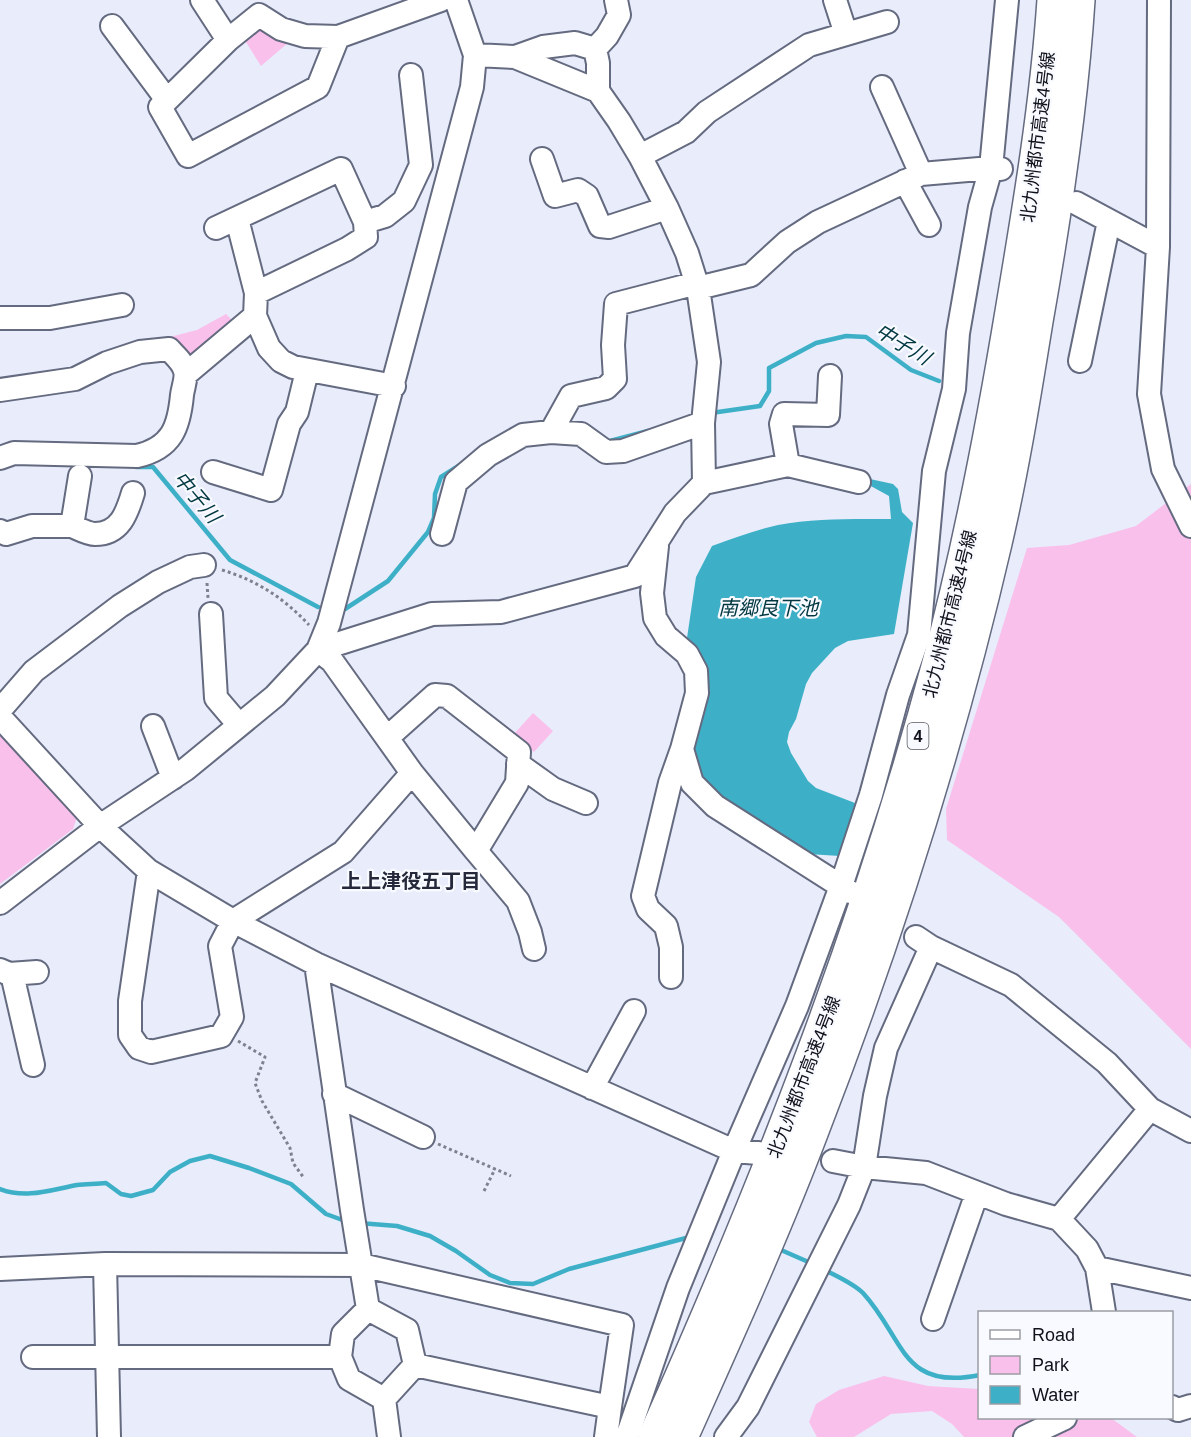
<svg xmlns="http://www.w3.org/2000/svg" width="1191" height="1437" font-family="Arial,'Noto Sans JP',sans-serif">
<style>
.green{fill:#fac0ec}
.water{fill:#3db0c7}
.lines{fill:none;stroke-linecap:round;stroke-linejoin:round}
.stream{stroke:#3db0c7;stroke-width:4.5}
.minor-casing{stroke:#646a7f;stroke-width:26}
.highway-casing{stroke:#646a7f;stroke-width:36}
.path{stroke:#7f828e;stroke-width:3;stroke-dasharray:3 3;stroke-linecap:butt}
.minor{stroke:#fff;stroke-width:22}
.highway{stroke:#fff;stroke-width:33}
.labels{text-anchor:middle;stroke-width:4.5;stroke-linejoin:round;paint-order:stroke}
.shield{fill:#f8faff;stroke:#56585f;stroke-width:1.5}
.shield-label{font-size:16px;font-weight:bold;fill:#10121b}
.street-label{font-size:18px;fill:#10121b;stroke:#f8faff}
.water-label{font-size:20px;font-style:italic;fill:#003741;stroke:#f8faff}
.neighbourhood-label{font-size:20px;font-weight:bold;fill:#24283a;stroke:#f8faff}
</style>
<rect width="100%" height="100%" fill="#e8ecfb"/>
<path class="green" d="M260 22 289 42 261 66 244 39Z
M226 314 239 327 192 362 166 338 197 330Z
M1191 484V1049L1059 917 947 840 946 809 1027 548 1069 545 1136 526Z
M533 713 553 731 534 752 513 735Z
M0 730 78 814 73 829 0 884Z
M884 1376 928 1386 979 1389 980 1418H1111L1137 1437H964L952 1424 932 1411 891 1414 854 1437H817L809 1422 816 1404 839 1390Z"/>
<path class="water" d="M870 479 893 484 898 489 902 512 913 523 894 634 848 641 835 648 812 673 806 684 796 719 789 732 787 742 791 753 808 781 816 788 855 803 840 856 808 854 714 798 688 755 689 649 687 638 696 577 712 546C734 538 755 530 778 525 815 518 854 519 891 519L889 496 869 485Z"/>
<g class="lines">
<path class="stream" d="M711 413 760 406 769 391V368L816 343 846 336 866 337 911 370 939 381
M610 441 648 431
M136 467H153L230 560 318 607
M345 609 388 581 428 532 434 518 435 494 441 477 460 465
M0 1189C26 1199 50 1190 77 1185 86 1184 96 1184 106 1183L121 1194 131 1196 153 1190 170 1172 190 1161 210 1156 249 1168 291 1184 326 1214 348 1222
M359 1223 397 1226 430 1236 456 1251 490 1275 510 1283 533 1284 569 1269 686 1238
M781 1250 813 1264
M823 1269C836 1276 853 1283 863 1293 905 1339 901 1391 980 1375"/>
<defs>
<path id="minor" d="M202 0 228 40 259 15 281 29 305 36 338 37 441 0
M835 0 846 34
M1159 0 1158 247 1149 394 1163 469 1191 526
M112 26 167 100
M228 40 160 107 188 156 318 87 338 37
M595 49 607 36 619 15 616 0
M515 57 543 47 575 43 595 49 598 63V91
M882 87 921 174
M640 156 686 132 707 112 809 45 887 22
M542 159 555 196 578 190 587 196 600 226 609 227 667 208
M905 181 929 225
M1076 203 1158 247
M237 219 256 293 255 316 269 348 281 361 293 367 394 386
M365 222 385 216 404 201 421 165 411 75
M216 228 341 169 365 222 366 237 347 249 256 293
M698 288 751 275 787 242 818 222 921 174 991 168 1001 169
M0 318H50L122 305
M1080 361 1109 221
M186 374 255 316
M0 390 75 379 107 363 140 352 169 349C175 356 183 362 185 371 187 378 183 387 182 395 179 427 172 448 137 456L14 453 0 458
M551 432 571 396 606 388 615 379 613 345 616 304 697 283
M788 465 781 424 784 414 828 415 830 376
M213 472 271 490 289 424 297 412 307 371
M704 483 788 465 859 482
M72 526C79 529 88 534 95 534 120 534 127 513 133 493
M0 531 6 534 32 526H72L80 476
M442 534 456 482 488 455 523 435 551 432 581 434 606 452 623 451 703 423
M657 546 652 593 655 618 666 636 687 654 696 671 697 693 682 749 692 783 715 806 850 892
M211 614 216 698 239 725
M318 650 432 614 501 612 635 576 675 513 704 483 703 423 709 362 698 288 687 253 667 208 640 156 619 121 598 91 515 57 475 55
M318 650 332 661 412 773 476 851 517 783 519 752 447 696 435 695 388 737
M0 710 34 671 120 606 158 582 190 567 204 565
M0 717 100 826 149 871 233 921 316 964 734 1151 758 1153
M153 726 173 778
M518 764 553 789 586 803
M476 851 518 901 530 932 534 949
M149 871 130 1001V1035L139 1048 151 1052 221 1036 232 1017 220 946 233 921 343 852 412 773
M0 903 100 826 186 769 275 696 318 650 329 623 472 87 475 55 456 0
M916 937 931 947 1011 985 1107 1063 1150 1109 1191 1131
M316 964 352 1210 368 1309
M0 970 9 974 37 972
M12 974 33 1065
M671 977V947L666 926 648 909 643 896 670 783 682 749
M592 1088 634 1011
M334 1094 423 1137
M833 1161 864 1167 926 1173 1006 1204 1059 1219 1087 1249 1097 1268 1104 1312
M1059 1219 1150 1109
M105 1264 109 1437
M1097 1268 1191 1288
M0 1269 105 1264 361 1265 622 1325 610 1407 415 1365
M368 1309 407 1330 415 1365 384 1399 349 1379 340 1357 343 1334Z
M933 1319 977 1193
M33 1357H340
M384 1399 389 1437
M1172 1407 1178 1410 1191 1406
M606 1437 610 1407
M627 1437 678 1288 734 1151 797 1006 841 886 871 795 898 695 919 635 934 471 954 389 958 333 980 207 991 168 1007 0
M726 1437 748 1407 849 1205 864 1167 875 1096 886 1048 931 947
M1025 1437 1065 1418"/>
<path id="highway" d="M655 1437C767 1187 867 932 938 667 970 548 993 427 1013 306 1030 205 1047 103 1054 0
M681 1437C727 1334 774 1231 814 1125 887 936 949 741 995 543 1012 470 1024 395 1036 321 1055 214 1071 108 1078 0"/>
</defs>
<use href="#minor" class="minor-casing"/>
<use href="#highway" class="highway-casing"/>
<path class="path" d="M222 570C256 580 284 598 309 625
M207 583 208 598
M238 1041 265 1057 255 1083 262 1101 290 1148 293 1163 304 1178
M438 1144 511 1176
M484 1191 495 1169"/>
<use href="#minor" class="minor"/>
<use href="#highway" class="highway"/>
</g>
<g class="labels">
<rect class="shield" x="907.5" y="723" width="21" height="26" rx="4.5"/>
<g class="shield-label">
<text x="918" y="742">4</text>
</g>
<g class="street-label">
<text transform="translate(1038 137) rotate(-83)" y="6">北九州都市高速4号線</text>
<text transform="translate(950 614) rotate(-76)" y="6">北九州都市高速4号線</text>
<text transform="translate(804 1077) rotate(-69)" y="6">北九州都市高速4号線</text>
</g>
<g class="water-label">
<text transform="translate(903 344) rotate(31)" y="7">中子川</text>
<text transform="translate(197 497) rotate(50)" y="7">中子川</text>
<text x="768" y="615">南郷良下池</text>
</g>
<g class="neighbourhood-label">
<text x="411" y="888">上上津役五丁目</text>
</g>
</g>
<rect x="978" y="1311" width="195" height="108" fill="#f8faff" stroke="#9b9da4" stroke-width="1.5"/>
<rect x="990" y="1330" width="30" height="9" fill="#ffffff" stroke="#9b9da4" stroke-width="1.5"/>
<text x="1032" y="1341" font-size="18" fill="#10121b">Road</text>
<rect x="990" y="1356" width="30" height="18" fill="#fac0ec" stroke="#9b9da4" stroke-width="1.5"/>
<text x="1032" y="1371" font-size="18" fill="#10121b">Park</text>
<rect x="990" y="1386" width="30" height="18" fill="#3db0c7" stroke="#9b9da4" stroke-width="1.5"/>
<text x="1032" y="1401" font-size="18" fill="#10121b">Water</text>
</svg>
